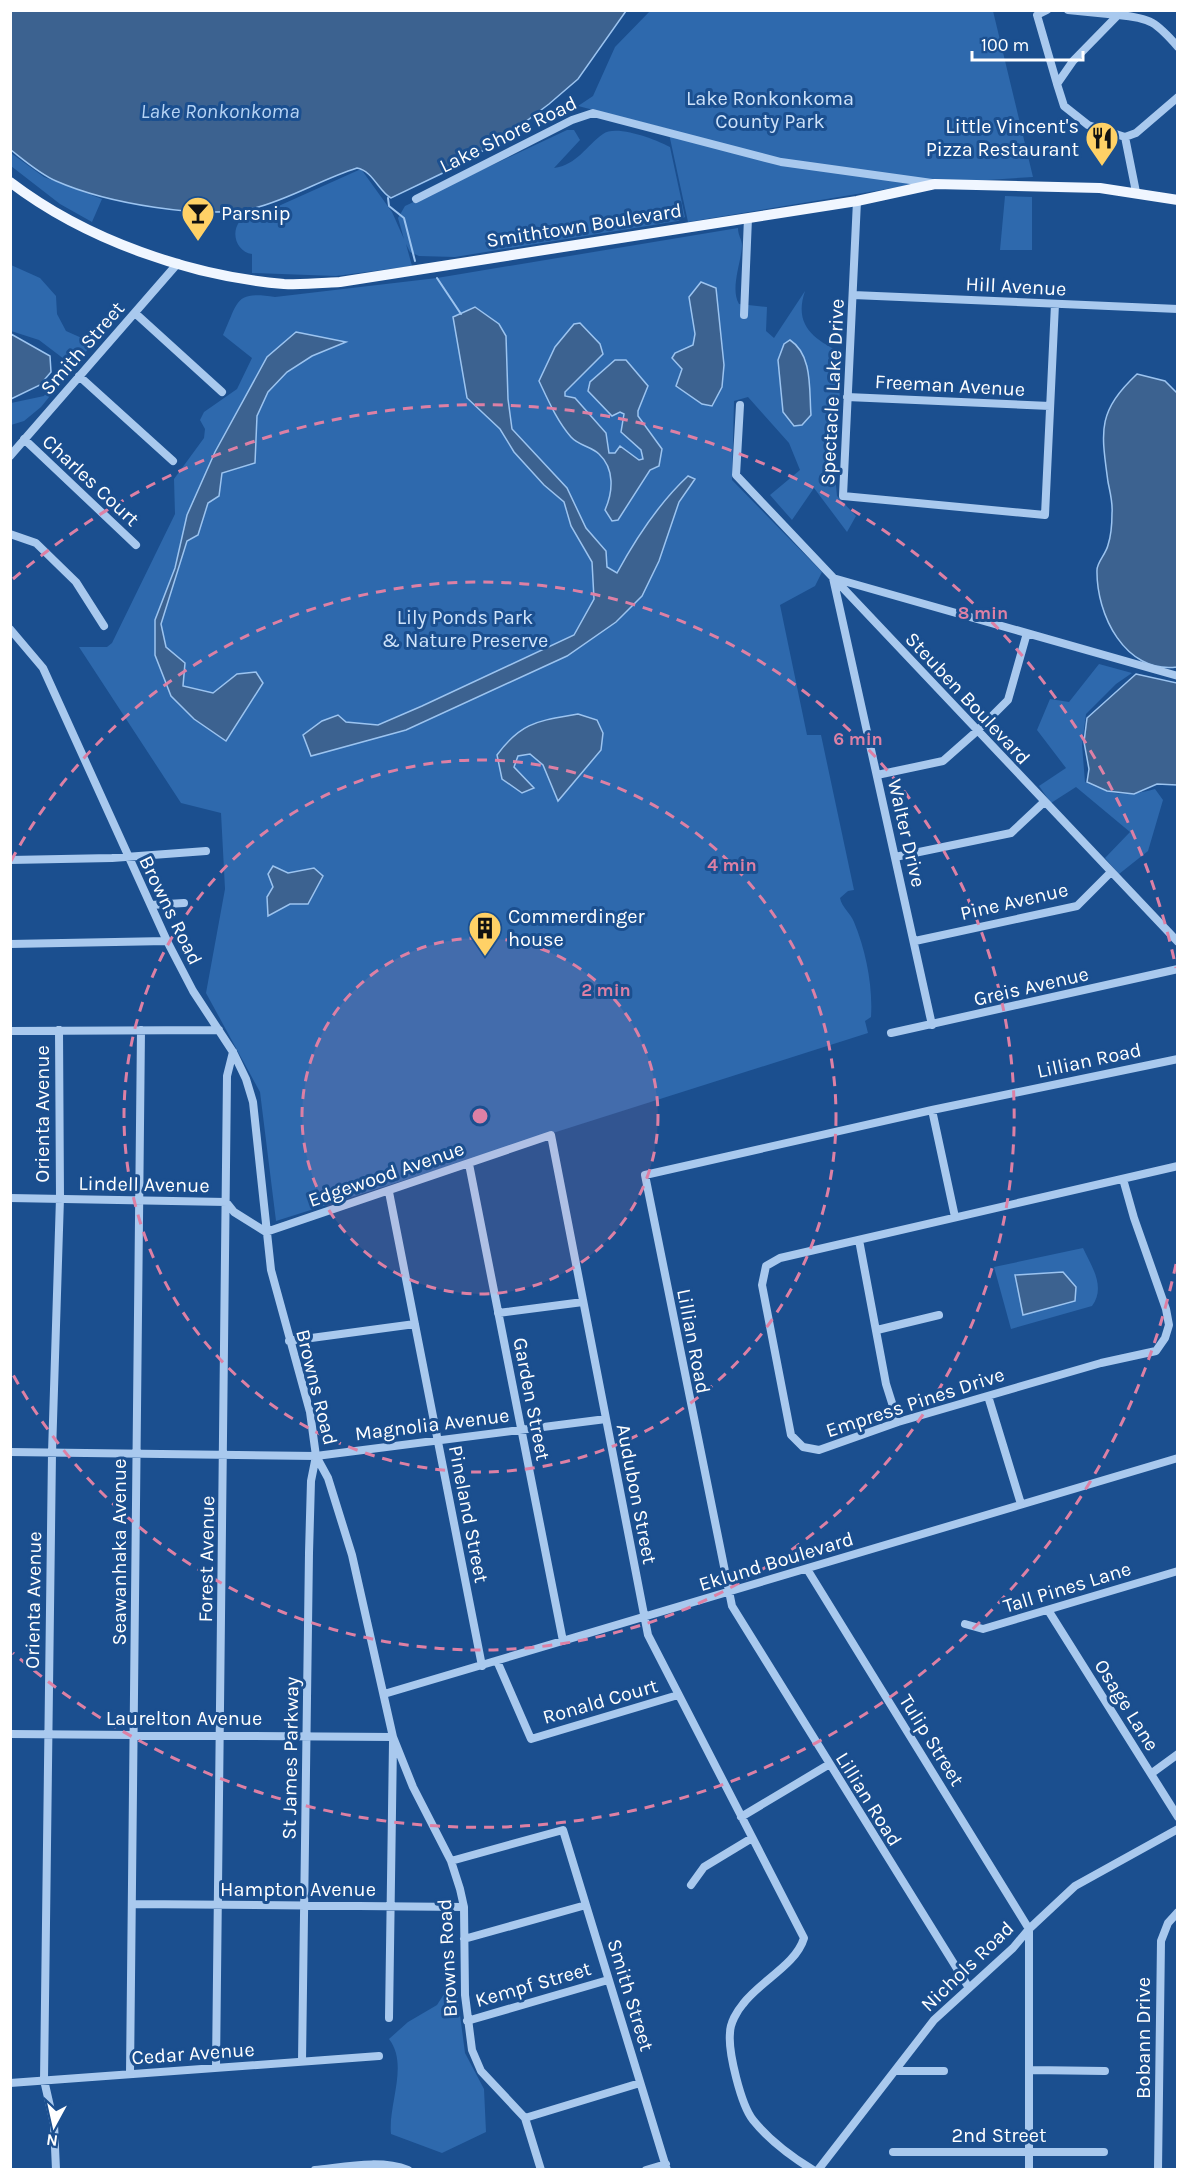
<svg xmlns="http://www.w3.org/2000/svg" width="1188" height="2180" font-family="Karla,sans-serif">
<style>
.green{fill:#2e69ad;fill-rule:evenodd}
.water{fill:#3c6290;stroke:#9cc4f0;stroke-width:1.5}
.lines{fill:none;stroke-linecap:round;stroke-linejoin:round}
.stream{stroke:#9cc4f0;stroke-width:2}
.minor{stroke:#a9c9ee;stroke-width:8}
.major{stroke:#f0f6ff;stroke-width:10}
.ring{fill:none;stroke:#dd80a5;stroke-width:3;stroke-dasharray:10 8}
.labels{text-anchor:middle;stroke-width:6;stroke-linejoin:round;paint-order:stroke}
.park-label{font-size:20px;fill:#cfe3fa;stroke:#1b4f8f}
.poi-label{font-size:20px;fill:#fff;stroke:#1b4f8f;text-anchor:start}
.street-label{font-size:20px;fill:#fff;stroke:#1b4f8f}
.water-label{font-size:21px;font-style:italic;fill:#b5d3f5;stroke:#1b4f8f}
.centre{fill:#dd80a5;stroke:#1b4f8f;stroke-width:3}
.ring-label{font-size:18px;text-anchor:middle;font-weight:bold;fill:#dd80a5;stroke:#1b4f8f;stroke-width:6;stroke-linejoin:round;paint-order:stroke}
</style>
<rect width="100%" height="100%" fill="#1b4f8f"/>
<path class="green" d="M650 11H993L1033 177 911 185 688 222 668 129 578 106 593 96 615 47Z
M567 130H574L580 140 554 168C577 165 586 146 603 134 616 124 657 140 670 147L685 217 678 221 455 257 419 256 410 252 406 244 412 266 336 276 252 273V254C237 252 230 233 240 221L252 218 361 169 392 212 404 239 398 218 405 206Z
M11 153 44 177 102 199 92 222 60 204 11 166Z
M1005 196 1032 197V250H1000Z
M738 228C738 236 742 239 742 246 741 263 730 289 739 304L767 307 766 331 774 338 805 291C793 326 815 340 842 353L835 475 837 496 856 516 847 532 814 488 792 520 770 495 800 470 789 443 748 397 734 401 732 480 822 572 815 586 780 605 807 735H821L854 890 848 891 840 898C842 908 850 912 854 922 866 951 873 986 871 1017L865 1021 868 1033 276 1221 260 1092 206 993 225 889 221 813 181 803 79 647H107L112 643 175 514 174 479 204 438 205 429 200 420 204 412 237 389 252 358 223 335C239 301 234 291 275 297L437 278ZM778 360 794 425 783 412Z
M11 265 40 278 56 296 57 314 66 331 93 343 41 407 24 421 11 425V403L44 396 60 372 64 359 39 340 11 331Z
M1099 664 1132 673 1116 684 1086 714 1082 745 1085 782C1115 796 1124 797 1155 789L1163 800 1148 851 1119 874 1105 858 1130 832 1076 787 1051 803 1039 786 1066 768 1037 730 1050 699 1069 702Z
M1083 1248C1092 1267 1106 1287 1092 1306L1011 1329 994 1267Z
M455 1977 465 2053 484 2089 486 2132 442 2153 391 2134C388 2104 409 2065 389 2039L408 2022 437 2005Z"/>
<path class="water" d="M11 10H626V11L578 79 549 104 500 141 447 171 391 198C379 192 373 171 357 168 322 179 290 199 255 208 202 220 106 203 56 181 40 174 25 161 11 150Z
M701 282 716 288 724 365 722 387 712 406 702 404 676 386 682 369 672 358 675 353 693 345 695 334 689 297Z
M475 307 499 324 506 336 508 399 512 429 567 488 586 528 606 551 607 567 617 573C636 538 659 503 688 476L695 479 679 502 659 561 642 596 616 622 567 656 406 730 311 756 303 735 322 721 338 715 346 722 378 725 422 706 574 635 594 599 592 562 571 526 564 502 544 485 514 452 500 429 467 398 453 317Z
M580 323 600 344 603 354 565 392V396L575 398 606 433 609 453H615L620 446 639 460 643 459 641 450 621 432 624 414 620 412 612 416 588 391 590 382 615 360H626L648 386 638 411V416L662 449 659 466 650 470 618 520 612 521 605 510C613 492 615 469 599 454 591 446 579 446 571 437 557 421 548 400 539 381L555 347 574 324Z
M296 332 346 342 312 356 287 372 268 392 257 416 255 463 222 473 219 496 208 503 198 535 187 541 161 624 166 647 185 663 183 686 213 693 237 674 256 672 263 683 226 741 194 719 171 696 155 655V620L175 568 187 515 215 452 267 357Z
M11 334 50 356 51 372 40 385 11 399Z
M790 340C813 355 809 390 811 415L802 425 794 426 783 412 778 360 784 344Z
M1137 374 1165 381 1178 394 1177 667C1125 674 1096 614 1097 570 1097 562 1106 554 1108 545 1111 536 1112 523 1112 513 1113 503 1110 492 1108 482 1101 430 1097 412 1137 374Z
M1136 674 1177 683V785L1157 784 1134 794 1107 791 1087 782 1089 769 1084 742 1087 718Z
M578 714 597 720 603 733 601 750 558 801 543 765 530 754 518 756 514 767 534 788 522 793 502 779 497 755C522 721 539 721 578 714Z
M273 866 288 873 314 868 323 876 308 904H290L268 916 267 897 273 887 268 874Z
M1063 1272 1076 1287 1075 1301 1023 1315 1015 1275Z"/>
<g class="lines">
<path class="stream" d="M388 198 389 206 404 218 415 261
M437 278 461 314"/>
<path class="minor" d="M1047 10 1037 15 1057 84
M1068 10 1118 15
M1125 137 1088 125 1064 106 1057 84 1073 61 1118 15C1151 18 1156 22 1178 47
M1125 137 1136 133 1178 97
M1125 137 1136 192
M416 199 572 120 593 113 781 162 932 183
M857 201 843 496 1045 515 1055 304
M853 295 1178 309
M135 313 222 392
M744 315 748 218
M79 376 173 461
M847 397 1050 406
M740 405 736 475 1178 942
M24 439 136 545
M10 456 178 263
M10 534 36 543 76 582 104 626
M10 629 43 668 167 941 193 991 233 1052 246 1079 253 1102 271 1270 310 1412 316 1456 328 1478 352 1555 393 1737 413 1787 451 1861 460 1889 464 1907 465 1995 472 2050 481 2071 525 2118 541 2170
M877 775 943 761 977 731 1008 700 1027 633
M895 857 1011 833 1043 803
M10 860 112 858 206 851
M151 905 184 903
M915 941 1077 906 1110 873
M10 944 167 941
M932 1025 833 578 1178 676
M10 1031 219 1030
M891 1033 1178 969
M932 1110 955 1217
M469 1164 563 1641
M1123 1179 1134 1218 1166 1309 1169 1325 1165 1338 1156 1351 1101 1363 898 1422 819 1450 803 1447 791 1435 762 1285 766 1266 780 1258 1178 1166
M389 1192 482 1666
M10 1198 226 1202 234 1212 266 1232 551 1135 648 1635 804 1938C796 1965 760 1981 743 2004 737 2011 730 2023 730 2033 728 2052 741 2105 753 2120 769 2140 792 2157 813 2170
M859 1240 886 1384 898 1422
M498 1313 583 1302
M877 1330 939 1315
M289 1341 415 1324
M988 1396 1021 1504
M10 1452 316 1456 606 1419
M807 1569 1029 1929V2170
M1048 1610 1178 1817
M965 1624 983 1629 1178 1571
M497 1661 531 1739 678 1695
M384 1694 1178 1458
M10 1734 393 1737
M1152 1773 1178 1754
M741 1817 828 1765
M451 1861 563 1830 667 2170
M691 1885 704 1867 752 1838
M133 1904 464 1907
M464 1939 586 1905
M969 1988 732 1606 645 1175 932 1110 1178 1059
M389 2018 393 1742
M467 2021 608 1980
M302 2061 309 1553 311 1481 316 1456
M216 2067 227 1076 233 1052
M1030 2070 1105 2071
M895 2071H944
M130 2074 141 1030
M10 2083 379 2056
M525 2118 640 2083
M893 2152H1104
M56 2170 54 2124 44 2080 52 1453 60 1198 59 1030
M315 2170C345 2167 380 2159 408 2170
M646 2170 666 2164
M818 2170 934 2020 1013 1948 1029 1929 1075 1886 1178 1829
M1158 2170 1161 1941 1168 1923 1178 1912"/>
<path class="major" d="M10 182C86 240 190 276 284 284 302 285 322 283 340 282L857 201 935 184 1100 188 1178 200"/>
</g>
<circle cx="480" cy="1116" r="178" fill="#dd80a5" fill-opacity=".12"/>
<g class="ring">
<circle cx="480" cy="1116" r="178"/>
<circle cx="480" cy="1116" r="356"/>
<path d="M11 861A534 534 0 1 1 11 1371"/>
<path d="M1176 1264A712 712 0 0 1 13 1653M13 579A712 712 0 0 1 1176 968"/>
</g>
<defs>
<symbol id="restaurant-pin" viewBox="-11 -11 22 30"><path d="M0 17L-7.5 6A9.5 9.5 0 1 1 7.5 6Z" fill="#ffd166" stroke="#1b4f8f"/><path d="M-5-6h1v4h1v-4h1v4h1v-4h1v5L-1.5 .5V6h-2V.5L-5-1ZM5-6V6H3V1.5H1.5Q1.5-4 5-6Z" fill="#111"/></symbol>
<symbol id="bar-pin" viewBox="-11 -11 22 30"><path d="M0 17L-7.5 6A9.5 9.5 0 1 1 7.5 6Z" fill="#ffd166" stroke="#1b4f8f"/><path d="M-6-5H6L.8 .8V4.5H3.5V6h-7V4.5H-.8V.8Z" fill="#111"/></symbol>
<symbol id="building-pin" viewBox="-11 -11 22 30"><path d="M0 17L-7.5 6A9.5 9.5 0 1 1 7.5 6Z" fill="#ffd166" stroke="#1b4f8f"/><path d="M-4-6H4V6H1V3H-1V6H-4ZM-2.5-4.3h1.7v1.8h-1.7ZM.8-4.3h1.7v1.8H.8ZM-2.5-1h1.7V.8h-1.7ZM.8-1h1.7V.8H.8Z" fill="#111"/></symbol>
</defs>
<g fill-rule="evenodd">
<use href="#restaurant-pin" x="1083" y="119" width="38" height="52"/>
<use href="#bar-pin" x="179" y="194" width="38" height="52"/>
<use href="#building-pin" x="466" y="909" width="38" height="52"/>
</g>
<g class="labels">
<g class="park-label">
<text x="770" y="105">Lake Ronkonkoma<tspan x="770" dy="23">County Park</tspan></text>
<text x="465" y="624">Lily Ponds Park<tspan x="465" dy="23">&amp; Nature Preserve</tspan></text>
</g>
<g class="poi-label">
<text x="1079" y="133" text-anchor="end">Little Vincent's<tspan x="1079" dy="23">Pizza Restaurant</tspan></text>
<text x="221" y="220">Parsnip</text>
<text x="508" y="923">Commerdinger<tspan x="508" dy="23">house</tspan></text>
</g>
<g class="street-label">
<text transform="translate(508 134) rotate(-26)" y="7">Lake Shore Road</text>
<text transform="translate(584 225) rotate(-9)" y="7">Smithtown Boulevard</text>
<text transform="translate(1016 286) rotate(3)" y="7">Hill Avenue</text>
<text transform="translate(82 348) rotate(-49)" y="7">Smith Street</text>
<text transform="translate(950 385) rotate(3)" y="7">Freeman Avenue</text>
<text transform="translate(832 392) rotate(-87)" y="7">Spectacle Lake Drive</text>
<text transform="translate(91 480) rotate(43)" y="7">Charles Court</text>
<text transform="translate(968 698) rotate(47)" y="7">Steuben Boulevard</text>
<text transform="translate(907 833) rotate(77)" y="7">Walter Drive</text>
<text transform="translate(1014 901) rotate(-13)" y="7">Pine Avenue</text>
<text transform="translate(171 910) rotate(64)" y="7">Browns Road</text>
<text transform="translate(1031 986) rotate(-13)" y="7">Greis Avenue</text>
<text transform="translate(1089 1060) rotate(-12)" y="7">Lillian Road</text>
<text transform="translate(42 1114) rotate(-90)" y="7">Orienta Avenue</text>
<text transform="translate(386 1174) rotate(-19)" y="7">Edgewood Avenue</text>
<text transform="translate(144 1184) rotate(1)" y="7">Lindell Avenue</text>
<text transform="translate(694 1341) rotate(79)" y="7">Lillian Road</text>
<text transform="translate(317 1387) rotate(76)" y="7">Browns Road</text>
<text transform="translate(532 1399) rotate(79)" y="7">Garden Street</text>
<text transform="translate(915 1402) rotate(-18)" y="7">Empress Pines Drive</text>
<text transform="translate(432 1424) rotate(-7)" y="7">Magnolia Avenue</text>
<text transform="translate(637 1494) rotate(79)" y="7">Audubon Street</text>
<text transform="translate(469 1514) rotate(79)" y="7">Pineland Street</text>
<text transform="translate(119 1552) rotate(-90)" y="7">Seawanhaka Avenue</text>
<text transform="translate(206 1559) rotate(-89)" y="7">Forest Avenue</text>
<text transform="translate(776 1561) rotate(-17)" y="7">Eklund Boulevard</text>
<text transform="translate(1067 1587) rotate(-17)" y="7">Tall Pines Lane</text>
<text transform="translate(33 1600) rotate(-89)" y="7">Orienta Avenue</text>
<text transform="translate(600 1701) rotate(-16)" y="7">Ronald Court</text>
<text transform="translate(1127 1705) rotate(58)" y="7">Osage Lane</text>
<text x="184" y="1725">Laurelton Avenue</text>
<text transform="translate(932 1740) rotate(58)" y="7">Tulip Street</text>
<text transform="translate(290 1758) rotate(-89)" y="7">St James Parkway</text>
<text transform="translate(869 1799) rotate(58)" y="7">Lillian Road</text>
<text x="298" y="1896">Hampton Avenue</text>
<text transform="translate(447 1958) rotate(-93)" y="7">Browns Road</text>
<text transform="translate(967 1966) rotate(-44)" y="7">Nichols Road</text>
<text transform="translate(533 1984) rotate(-16)" y="7">Kempf Street</text>
<text transform="translate(631 1995) rotate(73)" y="7">Smith Street</text>
<text transform="translate(1143 2038) rotate(-90)" y="7">Bobann Drive</text>
<text transform="translate(193 2053) rotate(-4)" y="7">Cedar Avenue</text>
<text x="999" y="2142">2nd Street</text>
</g>
<g class="water-label">
<text x="220" y="118">Lake Ronkonkoma</text>
</g>
</g>
<circle cx="480" cy="1116" r="9" class="centre"/>
<g class="ring-label">
<text x="983" y="619">8 min</text>
<text x="858" y="745">6 min</text>
<text x="732" y="871">4 min</text>
<text x="606" y="996">2 min</text>
</g>
<rect width="1188" height="2180" fill="none" stroke="#ffffff" stroke-width="24"/>
<g transform="translate(54 2126) rotate(188)" stroke="#1b4f8f" stroke-width="4.5" paint-order="stroke">
<path d="M0-4.5L10 22L0 15L-10 22Z" fill="#ffffff"/>
<text y="-9" font-size="16" font-weight="bold" text-anchor="middle" fill="#ffffff">N</text>
</g>
<path d="M972 51v9h111v-9" fill="none" stroke="#ffffff" stroke-width="3"/>
<text x="981" y="51" font-size="18" fill="#ffffff" stroke="#1b4f8f" stroke-width="4.5" paint-order="stroke">100 m</text>
</svg>
